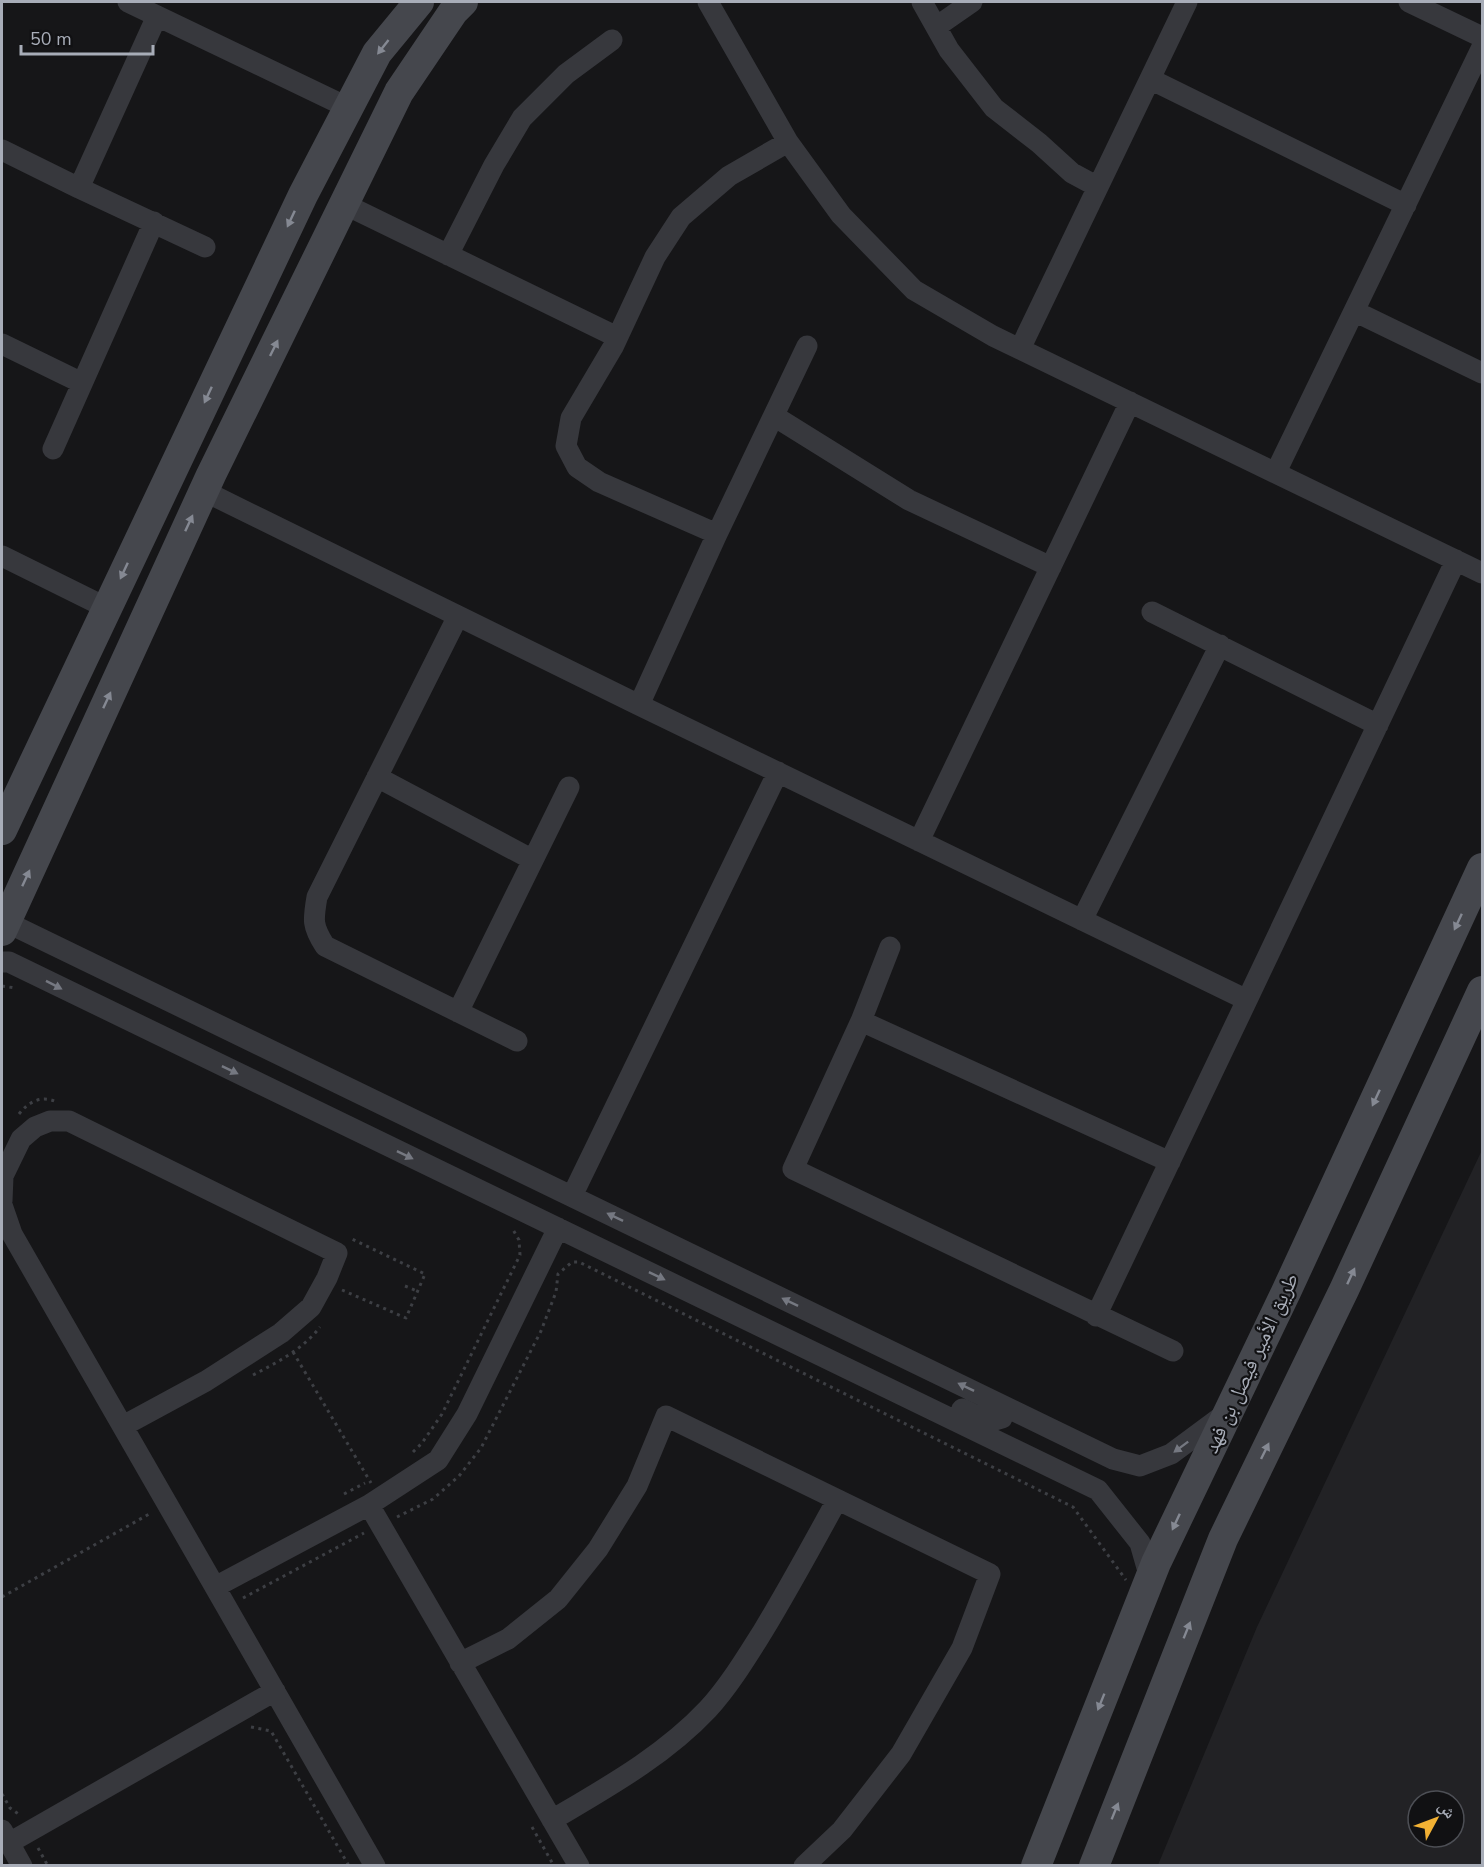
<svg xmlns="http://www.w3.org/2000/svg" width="1484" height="1867" font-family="'Nunito Sans','Noto Naskh Arabic',sans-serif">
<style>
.built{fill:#222225;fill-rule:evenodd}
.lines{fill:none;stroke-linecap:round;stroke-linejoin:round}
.path{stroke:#3d3f44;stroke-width:3;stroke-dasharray:3 4.5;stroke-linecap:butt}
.street{stroke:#37383d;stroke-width:21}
.secondary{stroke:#45474d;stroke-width:30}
.oneway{fill:#858993}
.oneway2{fill:#757881}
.labels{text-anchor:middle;stroke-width:4.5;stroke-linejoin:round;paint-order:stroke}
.street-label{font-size:21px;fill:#a8adb8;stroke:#111113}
</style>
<rect width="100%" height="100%" fill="#161618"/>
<path class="built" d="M1482 1150V1865H1158L1257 1627ZM1418 1801H1454V1837H1418Z"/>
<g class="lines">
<path class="path" d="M2 986 15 988
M19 1114C29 1101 42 1095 57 1102
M405 1286 417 1291
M342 1290 406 1318 425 1274 352 1239
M293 1352 371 1483
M253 1375C278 1362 303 1349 320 1327
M413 1452 422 1443 442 1414 520 1255 519 1240 512 1228
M344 1494 365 1483
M397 1517 433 1499 459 1476 481 1448 541 1331 556 1292 558 1274 572 1262H579L1073 1507 1126 1580
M2 1597 151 1513
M243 1598 364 1533
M251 1727 271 1731 349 1866
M2 1794 10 1808 20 1815
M532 1827 554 1866
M38 1848 48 1866"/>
<path class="street" d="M128 2 349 108
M708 2 788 142 841 215 914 290 993 336 1482 573
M922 2 949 50 994 108 1039 143 1072 173 1098 187
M1409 2 1482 37
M936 27 972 2
M1150 79 1406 205
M788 142 729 176 681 217 655 257 613 347 571 418 566 446 577 467 599 482 717 534 639 705 1247 1000 1096 1316
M2 150 79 188 157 16
M79 188 205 247
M344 204 617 337
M448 255 494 165 522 118 566 74 612 40
M1354 311 1482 373
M2 344 82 383
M1020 349 1187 2
M774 416 909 500 1051 567
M53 449 154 222
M1276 472 1482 47
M204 491 639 705
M717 534 807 346
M2 556 107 608
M1152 612 1378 725
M458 616 317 897C313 920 312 926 325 946L517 1041
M377 777 533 860
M919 841 1130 402
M2 920 1113 1459 1140 1466 1171 1454 1225 1414
M1082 920 1220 645
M2 962H9L1098 1490 1140 1543 1150 1578
M1247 1000 1456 560
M458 1012 569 787
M861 1021 890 947
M1170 1162 861 1021 793 1169 1173 1351
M572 1196 778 772
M2 1201 3 1176 21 1139 35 1127 50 1121H69L337 1253 327 1278 311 1307 281 1333 206 1381 123 1426
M2 1205 12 1234 215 1587
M558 1228 467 1414 438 1460 369 1505 579 1866
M962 1409C975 1415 987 1424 1002 1418L1004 1406
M369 1505 215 1587 375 1866
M460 1663 508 1639 558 1599 598 1549 637 1486 666 1416 990 1574 962 1648 901 1754 842 1830 804 1866
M552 1820C606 1788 664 1756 708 1709 729 1686 746 1658 763 1631 789 1588 813 1544 837 1500
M2 1830 22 1866
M9 1843 275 1691"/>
<path class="secondary" d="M2 830 303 195 377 53 419 2
M2 931 211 475 399 92 453 12 463 2
M1036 1866 1156 1563 1286 1292 1482 868
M1094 1866 1223 1539 1344 1290 1482 991"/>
</g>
<defs><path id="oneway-solid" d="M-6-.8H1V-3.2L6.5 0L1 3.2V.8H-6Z" transform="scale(1.5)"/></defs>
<g class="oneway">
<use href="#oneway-solid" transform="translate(383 47) rotate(128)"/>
<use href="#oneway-solid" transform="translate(291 219) rotate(115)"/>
<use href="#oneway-solid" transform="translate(274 348) rotate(-64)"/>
<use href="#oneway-solid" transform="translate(208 395) rotate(115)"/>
<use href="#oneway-solid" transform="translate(189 523) rotate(-65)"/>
<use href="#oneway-solid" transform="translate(124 571) rotate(115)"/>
<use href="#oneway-solid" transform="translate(107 700) rotate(-65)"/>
<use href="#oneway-solid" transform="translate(26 878) rotate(-65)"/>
<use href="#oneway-solid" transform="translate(1458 922) rotate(115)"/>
<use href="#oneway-solid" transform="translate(1376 1098) rotate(115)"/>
<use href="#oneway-solid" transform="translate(1351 1276) rotate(-65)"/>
<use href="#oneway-solid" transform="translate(1265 1451) rotate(-64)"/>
<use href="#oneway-solid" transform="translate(1176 1522) rotate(115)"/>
<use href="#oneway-solid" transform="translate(1187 1630) rotate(-68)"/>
<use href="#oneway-solid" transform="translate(1101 1702) rotate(112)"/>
<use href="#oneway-solid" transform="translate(1115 1811) rotate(-68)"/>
</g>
<g class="oneway2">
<use href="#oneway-solid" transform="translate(54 985) rotate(27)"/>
<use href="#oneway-solid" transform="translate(230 1070) rotate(26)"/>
<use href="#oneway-solid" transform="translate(405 1155) rotate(26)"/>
<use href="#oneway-solid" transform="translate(615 1217) rotate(-154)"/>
<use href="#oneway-solid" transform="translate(657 1276) rotate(26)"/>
<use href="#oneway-solid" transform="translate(790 1302) rotate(-154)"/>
<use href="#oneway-solid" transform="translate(966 1387) rotate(-154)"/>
<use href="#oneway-solid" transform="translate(1181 1447) rotate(143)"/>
</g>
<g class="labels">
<g class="street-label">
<text transform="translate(1251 1363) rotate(-65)" y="7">طريق الأمير فيصل بن فهد</text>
</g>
</g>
<rect width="1484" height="1867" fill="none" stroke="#a8adb8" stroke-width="6"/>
<g transform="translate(1436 1819) rotate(49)"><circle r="28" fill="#111113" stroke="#4d4f55" stroke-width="1.5"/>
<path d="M0-4.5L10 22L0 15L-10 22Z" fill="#f2b134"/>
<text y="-9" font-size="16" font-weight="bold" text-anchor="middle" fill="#a8adb8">ش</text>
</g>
<path d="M21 45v9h132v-9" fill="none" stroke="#a8adb8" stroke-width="3"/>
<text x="30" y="45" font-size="18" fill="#a8adb8" stroke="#111113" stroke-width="4.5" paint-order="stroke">50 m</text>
</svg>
